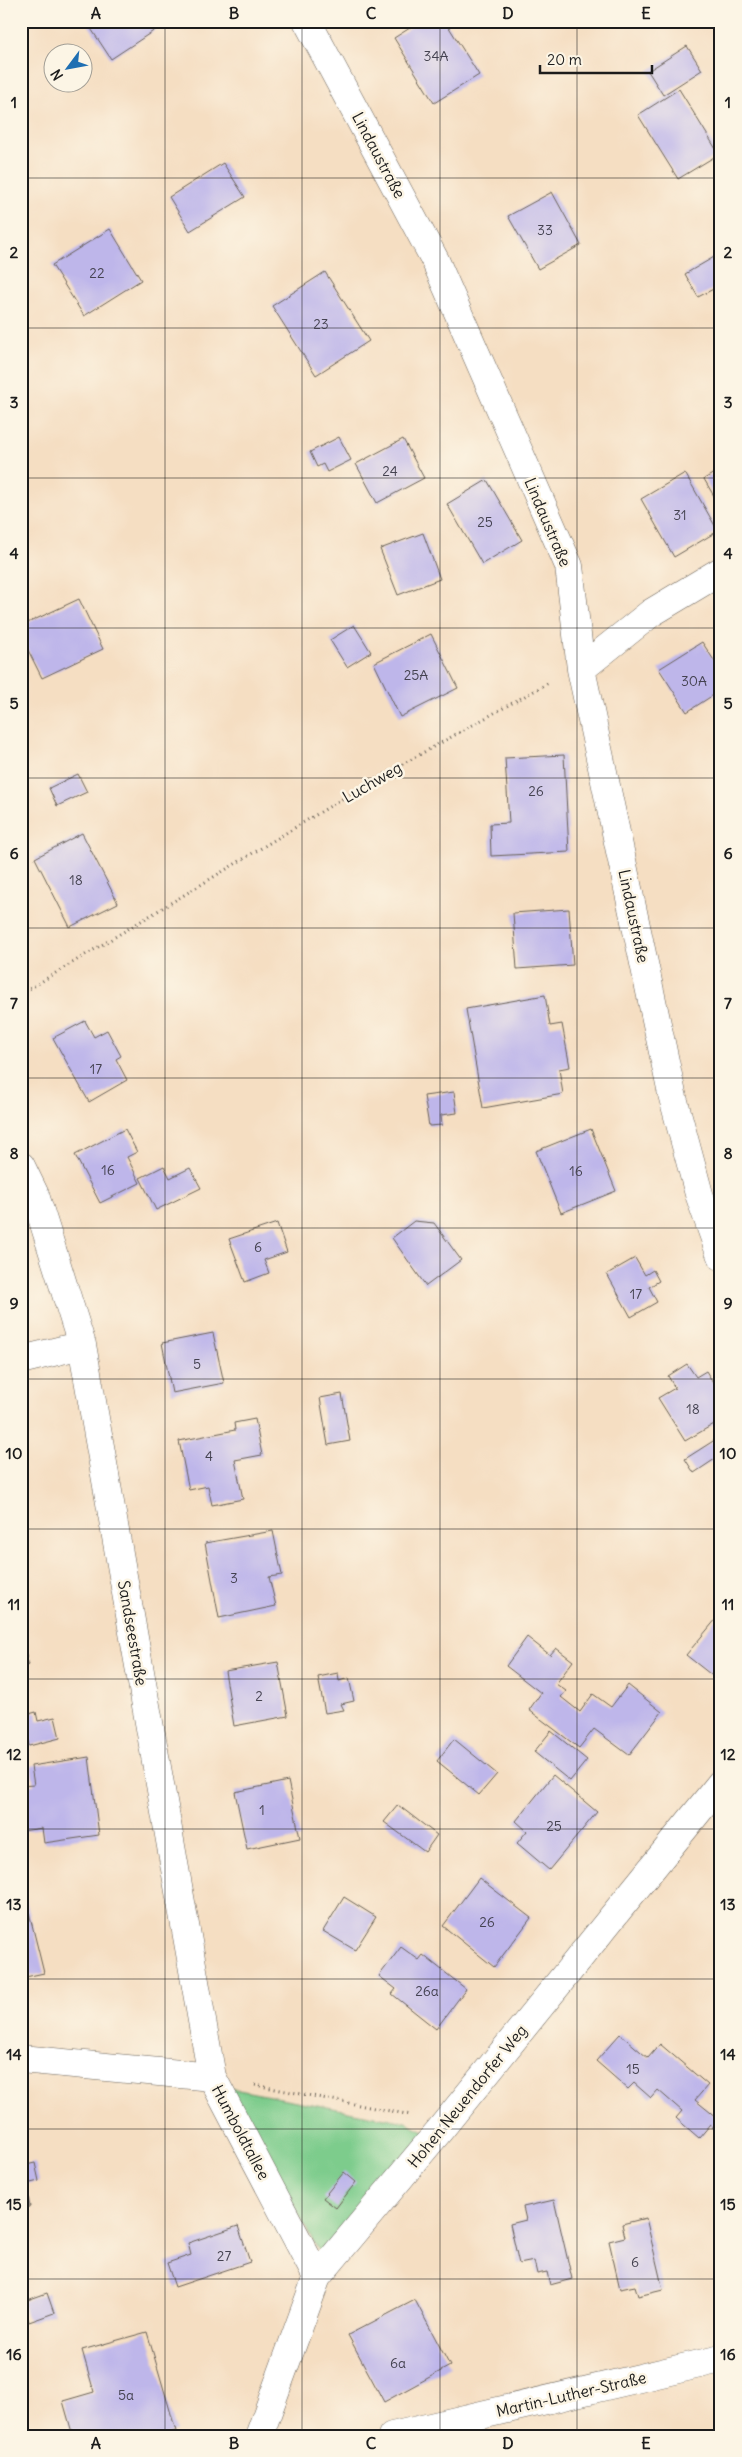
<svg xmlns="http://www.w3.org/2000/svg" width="742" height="2457" font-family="Delius,sans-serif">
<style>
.green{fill:#7dcc8c;stroke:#4c7454}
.building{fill:#beb6ea}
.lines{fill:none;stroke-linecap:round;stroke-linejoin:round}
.minor-casing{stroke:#686056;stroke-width:29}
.path{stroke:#686056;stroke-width:3;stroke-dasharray:1 4;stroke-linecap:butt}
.minor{stroke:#fff;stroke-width:28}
.grid{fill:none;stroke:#1c1c1c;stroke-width:1;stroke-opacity:0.55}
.labels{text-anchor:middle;stroke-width:5;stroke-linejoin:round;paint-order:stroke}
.number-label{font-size:14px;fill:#444250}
.street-label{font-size:16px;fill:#1c1c1c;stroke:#fcf5e5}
.neatline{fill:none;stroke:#1c1c1c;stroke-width:2}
.grid-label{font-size:16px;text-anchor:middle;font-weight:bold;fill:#1c1c1c}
</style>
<rect width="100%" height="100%" fill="#fcf5e5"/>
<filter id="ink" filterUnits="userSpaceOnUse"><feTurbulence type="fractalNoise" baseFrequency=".02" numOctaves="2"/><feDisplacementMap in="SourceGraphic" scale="10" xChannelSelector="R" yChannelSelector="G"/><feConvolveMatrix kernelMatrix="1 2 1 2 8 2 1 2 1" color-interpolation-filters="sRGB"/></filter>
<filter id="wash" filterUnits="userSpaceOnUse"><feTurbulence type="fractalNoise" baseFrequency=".0096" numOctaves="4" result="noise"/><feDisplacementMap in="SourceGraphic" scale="20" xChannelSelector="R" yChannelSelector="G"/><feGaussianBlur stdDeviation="1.12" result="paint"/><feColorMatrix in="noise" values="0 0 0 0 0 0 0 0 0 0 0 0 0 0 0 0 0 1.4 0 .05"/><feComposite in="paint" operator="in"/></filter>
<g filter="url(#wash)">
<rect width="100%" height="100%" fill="#f5dec2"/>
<path class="green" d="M228 2088 406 2122 426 2132 321 2255Z"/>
<g id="blocks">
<path class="building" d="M86 21H162L164 24 111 59Z
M421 21H445L479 75 434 103 394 38Z
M687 46 702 70 663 95 648 71Z
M679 89 719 154 678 179 638 115Z
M223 163 245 197 190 231 169 197Z
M552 192 581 245 538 269 508 216Z
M110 229 141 280 84 316 52 265Z
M721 253V285L698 297 685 274Z
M325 272 369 341 316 375 272 306Z
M339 437 351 460 327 472 323 464 317 467 310 452Z
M403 439 424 478 377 503 356 464Z
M721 469V508L704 479Z
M685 473 718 531 674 557 641 499Z
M487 480 522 540 482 564 447 504Z
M423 533 440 579 398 595 380 549Z
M79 599 103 649 42 678 21 636V626Z
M354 625 371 652 347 667 330 640Z
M431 634 458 688 400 717 374 663Z
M702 642 721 671V690L687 712 659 669Z
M564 755 569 852 491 856 490 824 509 823 505 758Z
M78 774 87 792 57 806 49 788Z
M82 833 118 903 70 927 35 858Z
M569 909 573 965 517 969 513 913Z
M545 995 550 1026 562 1024 570 1067 559 1069 563 1094 483 1108 466 1009Z
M85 1021 94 1037 107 1030 121 1056 116 1059 127 1080 89 1102 53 1038Z
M454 1092 457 1113 441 1115 442 1125 429 1126 424 1096Z
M125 1129 137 1152 127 1157 140 1183 100 1203 75 1155Z
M591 1129 616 1191 561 1213 536 1151Z
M164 1166 170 1178 190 1168 201 1188 156 1210 140 1178Z
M414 1221 434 1223 461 1260 426 1286 392 1238Z
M277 1223 287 1252 264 1260 269 1273 245 1282 229 1239Z
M635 1258 645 1275 653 1270 659 1281 649 1287 657 1302 631 1317 607 1274Z
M213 1333 224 1383 172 1393 162 1343Z
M687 1364 696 1377 706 1371 721 1395V1420L685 1441 658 1398 675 1388 668 1376Z
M342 1394 350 1441 328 1445 320 1398Z
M255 1419 262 1455 235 1460 243 1499 212 1505 208 1486 189 1490 179 1441 235 1430 234 1423Z
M721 1436V1455L694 1473 685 1459Z
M273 1531 282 1575 269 1577 276 1606 219 1618 205 1543Z
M717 1618 721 1622V1696L712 1689 719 1681 686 1655Z
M527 1637 550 1655 556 1648 573 1661 556 1684 566 1691 561 1697 580 1712 593 1694 611 1707 628 1685 662 1712 629 1755 594 1729 579 1748 529 1710 541 1693 506 1666Z
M23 1645 29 1665 21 1667V1646Z
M278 1662 288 1716 234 1726 225 1671Z
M338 1673 339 1681 349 1678 354 1701 341 1704 344 1710 325 1713 318 1677Z
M36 1712 38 1721 55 1717 60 1738 29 1746 22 1716Z
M551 1731 587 1760 570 1781 534 1752Z
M454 1739 497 1774 479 1795 437 1761Z
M89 1757 99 1835 44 1843 42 1828 23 1831 21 1786 34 1785 31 1766Z
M553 1775 597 1812 549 1870 517 1843 527 1831 516 1821Z
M288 1781 300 1838 247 1849 235 1792Z
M398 1805 437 1835 425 1852 384 1822Z
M479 1878 531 1918 494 1967 443 1926Z
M21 1880 44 1973 21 1978Z
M344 1897 376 1917 355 1950 323 1931Z
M401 1947 419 1960 423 1955 466 1989 436 2029 392 1994 396 1989 379 1976Z
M620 2034 648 2058 660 2044 708 2085 695 2100 721 2121V2129L718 2132 710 2125 699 2138 676 2118 682 2111 658 2090 651 2098 634 2083 628 2089 596 2061Z
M35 2163 39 2181 26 2184 30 2207 21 2209V2166Z
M344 2172 356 2182 336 2208 323 2198Z
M554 2200 572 2279 550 2285 547 2272 537 2274 534 2261 519 2264 510 2224 526 2220 523 2207Z
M646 2218 663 2290 638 2296 635 2286 620 2289 609 2241 625 2237 622 2224Z
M238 2226 250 2262 175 2287 167 2263 191 2255 188 2243Z
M47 2293 54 2313 29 2322 22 2302Z
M415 2300 450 2366 384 2402 348 2335Z
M147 2332 176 2431 161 2436H73L63 2401 94 2392 82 2350Z"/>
</g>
</g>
<g filter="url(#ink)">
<use href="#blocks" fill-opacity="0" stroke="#686056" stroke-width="1"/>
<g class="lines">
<defs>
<path id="minor" d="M307 21 435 260 569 566 581 669 672 1094 699 1194 721 1256
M581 669 651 613 721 571
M21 1166 35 1195 82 1345 212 2077
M21 1360 82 1345
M21 2059 212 2077 317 2277
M259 2436 317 2277 439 2131 721 1783
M392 2436 721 2359"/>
</defs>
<use href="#minor" class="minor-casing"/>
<path class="path" d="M21 994 365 785 550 682
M255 2085 411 2115"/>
<use href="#minor" class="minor"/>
</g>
</g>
<path class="grid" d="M165 21V2436M302 21V2436M440 21V2436M577 21V2436M21 178H721M21 328H721M21 478H721M21 628H721M21 778H721M21 928H721M21 1078H721M21 1228H721M21 1379H721M21 1529H721M21 1679H721M21 1829H721M21 1979H721M21 2129H721M21 2279H721"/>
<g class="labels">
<g class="number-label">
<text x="436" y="61">34A</text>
<text x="545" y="235">33</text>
<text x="97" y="278">22</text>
<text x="321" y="329">23</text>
<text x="390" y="476">24</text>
<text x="680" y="520">31</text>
<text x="485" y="527">25</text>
<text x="416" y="680">25A</text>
<text x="694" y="686">30A</text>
<text x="536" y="796">26</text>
<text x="76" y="885">18</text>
<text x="96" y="1074">17</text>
<text x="108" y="1175">16</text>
<text x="576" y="1176">16</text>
<text x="258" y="1252">6</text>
<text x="636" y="1299">17</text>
<text x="197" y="1369">5</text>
<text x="693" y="1414">18</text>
<text x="209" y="1461">4</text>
<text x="234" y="1583">3</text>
<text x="259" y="1701">2</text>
<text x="262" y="1815">1</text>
<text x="554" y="1831">25</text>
<text x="487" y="1927">26</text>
<text x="427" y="1996">26a</text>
<text x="633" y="2074">15</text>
<text x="224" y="2261">27</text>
<text x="635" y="2267">6</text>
<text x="398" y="2368">6a</text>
<text x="126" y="2400">5a</text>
</g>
<g class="street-label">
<text transform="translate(379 155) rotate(62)" y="6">Lindaustraße</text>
<text transform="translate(548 522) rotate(67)" y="6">Lindaustraße</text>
<text transform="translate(372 782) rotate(-30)" y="6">Luchweg</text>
<text transform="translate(634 916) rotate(78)" y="6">Lindaustraße</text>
<text transform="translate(133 1633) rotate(80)" y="6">Sandseestraße</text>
<text transform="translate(467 2096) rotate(-51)" y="6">Hohen Neuendorfer Weg</text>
<text transform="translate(241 2132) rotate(62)" y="6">Humboldtallee</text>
<text transform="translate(571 2394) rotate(-13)" y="6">Martin-Luther-Straße</text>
</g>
</g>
<rect width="742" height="2457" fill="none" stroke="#fcf5e5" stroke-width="55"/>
<g transform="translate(68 68) rotate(238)"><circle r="24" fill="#fcf5e5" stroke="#a29e95"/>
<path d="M0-4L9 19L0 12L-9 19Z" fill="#1f6fb2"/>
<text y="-8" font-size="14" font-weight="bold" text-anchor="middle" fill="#1c1c1c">N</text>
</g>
<path d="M540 65v8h112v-8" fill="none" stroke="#1c1c1c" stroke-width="2.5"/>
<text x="547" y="65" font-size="15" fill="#1c1c1c" stroke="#fcf5e5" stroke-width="4" paint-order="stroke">20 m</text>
<rect x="28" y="28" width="686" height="2402" class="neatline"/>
<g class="grid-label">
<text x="96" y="19">A</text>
<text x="234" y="19">B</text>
<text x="371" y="19">C</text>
<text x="508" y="19">D</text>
<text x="646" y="19">E</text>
<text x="14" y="108">1</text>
<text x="728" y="108">1</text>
<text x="14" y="258">2</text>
<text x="728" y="258">2</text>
<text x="14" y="408">3</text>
<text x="728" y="408">3</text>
<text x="14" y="559">4</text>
<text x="728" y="559">4</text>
<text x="14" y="709">5</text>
<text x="728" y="709">5</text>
<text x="14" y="859">6</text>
<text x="728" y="859">6</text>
<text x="14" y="1009">7</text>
<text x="728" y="1009">7</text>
<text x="14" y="1159">8</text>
<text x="728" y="1159">8</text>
<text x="14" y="1309">9</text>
<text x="728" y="1309">9</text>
<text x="14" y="1459">10</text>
<text x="728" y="1459">10</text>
<text x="14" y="1610">11</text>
<text x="728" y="1610">11</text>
<text x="14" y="1760">12</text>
<text x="728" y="1760">12</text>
<text x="14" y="1910">13</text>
<text x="728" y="1910">13</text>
<text x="14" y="2060">14</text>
<text x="728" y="2060">14</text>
<text x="14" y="2210">15</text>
<text x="728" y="2210">15</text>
<text x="14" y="2360">16</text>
<text x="728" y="2360">16</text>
<text x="96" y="2449">A</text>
<text x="234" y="2449">B</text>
<text x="371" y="2449">C</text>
<text x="508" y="2449">D</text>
<text x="646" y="2449">E</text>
</g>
</svg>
